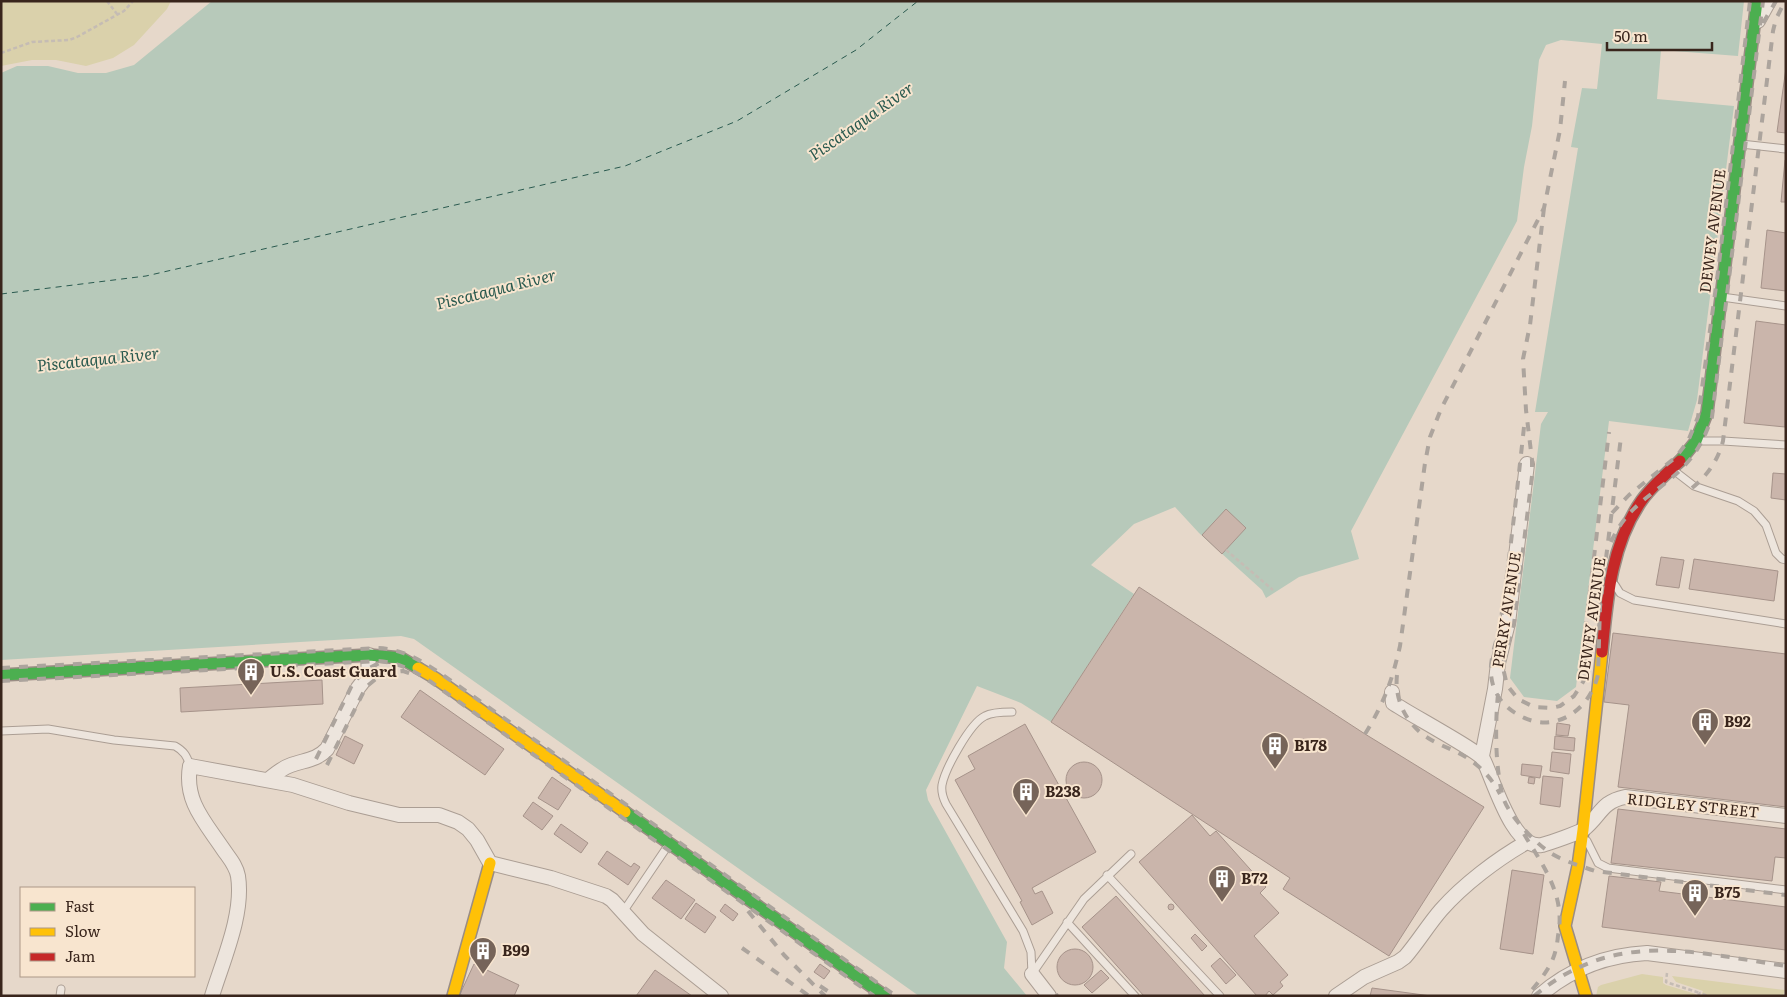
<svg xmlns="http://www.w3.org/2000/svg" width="1787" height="997" font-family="Literata,serif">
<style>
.green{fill:#dad1ab}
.water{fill:#b7c9ba}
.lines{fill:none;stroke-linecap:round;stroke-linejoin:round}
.ferry{stroke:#2a5a4f;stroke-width:1;stroke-dasharray:6 5;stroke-linecap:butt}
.building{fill:#cab5ab;stroke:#a6938a}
.lane-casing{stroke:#ab9e94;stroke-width:9}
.street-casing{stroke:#ab9e94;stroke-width:16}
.fast-casing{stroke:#9a8d84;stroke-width:14}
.slow-casing{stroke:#9a8d84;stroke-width:14}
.jam-casing{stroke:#9a8d84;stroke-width:14}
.path{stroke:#c5bcb4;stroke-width:2.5;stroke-dasharray:4 2.5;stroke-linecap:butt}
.lane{stroke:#ede5dd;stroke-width:7}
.street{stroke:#ede5dd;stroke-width:14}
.fast{stroke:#4caf50;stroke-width:11}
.slow{stroke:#ffc107;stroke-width:11}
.jam{stroke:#c62828;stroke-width:11}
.rail{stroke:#aca49d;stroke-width:4;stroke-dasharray:9 9;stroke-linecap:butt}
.labels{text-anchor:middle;stroke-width:4;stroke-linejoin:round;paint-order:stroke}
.street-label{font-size:15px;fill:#39251c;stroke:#f8e5cf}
.poi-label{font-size:15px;font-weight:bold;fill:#39251c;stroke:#f8e5cf;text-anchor:start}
.water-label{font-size:16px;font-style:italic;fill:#2a5a4f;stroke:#f8e5cf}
</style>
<rect width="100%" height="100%" fill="#e6d8ca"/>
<path class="green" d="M1 1H171L167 9 134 45 113 58 86 66 56 60H32L1 66Z
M1642 974 1663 977V983L1666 985 1696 994 1695 996H1596L1598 987 1601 985Z
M1672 976 1785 990 1783 996H1701L1703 991 1676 982Z"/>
<path class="water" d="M212 1H1744L1738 56 1661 50 1657 99 1734 106 1697 400 1688 431 1609 421 1576 687 1557 701 1524 697 1510 678 1541 424 1548 412H1535L1578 148 1571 147 1582 88 1597 89 1602 44 1561 40 1546 45 1539 60 1532 126 1524 167 1517 221 1351 531 1359 559 1299 577 1266 598 1262 590 1199 533 1175 507 1134 524 1091 565 1134 594 1051 722 1021 703 977 686 926 790 928 800 1007 942 1004 968 1027 996H919L414 639 401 636 1 660V73L17 66H48L78 73H106L134 65Z"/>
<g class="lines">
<path class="ferry" d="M1 294 146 276 625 166 737 121 856 50 918 1"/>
</g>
<path class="building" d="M1786 68V133L1777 132Z
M1785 160H1786V202H1781Z
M1767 230 1786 233V291L1761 288Z
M1756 321 1786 325 1785 427 1744 423Z
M1773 473 1786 474V500L1771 498Z
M1226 509 1246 528 1222 554 1202 535Z
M1661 557 1684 560 1679 588 1656 585Z
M1694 559 1778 571 1774 601 1689 589Z
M1139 587 1365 734 1484 807 1389 956 1283 889 1290 878 1051 722Z
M1613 633 1786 654V807L1618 787 1629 705 1604 702Z
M322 680 323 704 181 712 180 688Z
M420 690 504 749 485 775 401 717Z
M1557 723 1570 725 1568 736 1556 735Z
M1025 724 1096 852 1032 888 1035 894 1042 891 1053 913 1032 925 1020 902 1022 901 955 780 975 769 968 756Z
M345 736 363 745 354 764 336 755Z
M1555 736 1575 738 1574 751 1554 749Z
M1552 752 1571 754 1569 774 1550 771Z
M1066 780a18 18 0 1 1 36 0a18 18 0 1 1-36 0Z
M1522 764 1542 766 1540 778 1521 775Z
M1543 776 1563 778 1560 807 1540 804Z
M552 777 571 790 558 810 538 798Z
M1529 777 1535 778 1534 784 1528 783Z
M533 802 553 816 542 830 523 816Z
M1618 809 1786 829V858L1775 857 1772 881 1611 863Z
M1192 815 1210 836 1216 831 1266 887 1260 893 1279 913 1254 936 1288 975 1280 982 1283 986 1273 995 1269 991 1265 996H1257L1139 862Z
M561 824 588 843 581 853 554 834Z
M607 851 631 867 634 863 640 867 628 885 598 864Z
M1512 870 1544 875 1533 954 1500 949Z
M1609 876 1661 882 1659 891 1786 907V950L1602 927Z
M666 880 695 900 681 919 652 898Z
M1116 896 1205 996H1144L1082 927Z
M696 903 716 917 705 933 685 919Z
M725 904 738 914 733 921 720 911Z
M1168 907a3 3 0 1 1 6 0a3 3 0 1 1-6 0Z
M1195 934 1207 946 1202 951 1191 938Z
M1057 967a18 18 0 1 1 36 0a18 18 0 1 1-36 0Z
M1220 958 1236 975 1226 984 1211 966Z
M474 964 519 985 514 996H463L460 994Z
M820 964 830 971 824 979 814 972Z
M655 970 692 996H636Z
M1101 970 1109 978 1092 993 1084 985Z
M1372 988 1431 996H1370Z"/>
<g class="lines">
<defs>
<path id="lane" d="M1741 144 1786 149
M1722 297 1786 306
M1699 441H1723L1786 445
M1672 469 1694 486 1738 501 1754 511 1766 525 1776 553 1782 559 1786 560
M1615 585 1620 593 1634 600 1786 624
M1012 712C1003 712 992 712 985 716 970 723 945 769 942 785 941 792 943 798 946 804L1023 931 1031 952 1032 974
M1 731 48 729 114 740 175 746C184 751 187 756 190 766
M1587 841 1598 863 1608 868 1786 890
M1107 875 1220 996
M623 912 669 844
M1067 922 1135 996
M1032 974 1084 899 1131 854
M60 996 61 989"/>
<path id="street" d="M1758 21 1769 1
M1392 692 1393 703C1406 712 1478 751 1483 759 1493 778 1513 851 1542 845 1549 843 1579 833 1584 829 1601 815 1601 802 1625 797L1786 816
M1482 756 1495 689 1498 663 1508 623 1527 464
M268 780C275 774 282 768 291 765 305 760 317 760 327 749L358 688 368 675 369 655
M1032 974 1049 996
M212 996C223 960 244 914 238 876 236 865 229 858 223 849 205 822 184 801 190 766L293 785 349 803 399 815H439L458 822 468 829 477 840 490 863 551 878 606 896 612 900 643 934 721 996
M1336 996 1364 977 1398 962 1405 957C1418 942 1428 925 1441 910 1463 885 1497 859 1527 842
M1539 996C1570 969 1607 955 1647 953L1786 971"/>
<path id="fast" d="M1680 461 1696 441 1707 413 1757 1
M1 675 369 655 401 658 418 668
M625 812 885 996"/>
<path id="slow" d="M418 668 435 678 625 812
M453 996 490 863
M1586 996 1565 926 1578 866 1583 830 1602 652"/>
<path id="jam" d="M1602 652C1607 599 1611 544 1642 500 1653 485 1667 473 1680 461"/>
</defs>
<use href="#lane" class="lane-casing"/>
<use href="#street" class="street-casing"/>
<use href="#fast" class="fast-casing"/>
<use href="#slow" class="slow-casing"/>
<use href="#jam" class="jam-casing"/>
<path class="path" d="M107 1 117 14
M1 53 32 42 69 40 77 37 124 11 133 1
M1226 550 1273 590
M1667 973 1666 982 1700 993
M1698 996 1700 993 1708 996"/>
<use href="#lane" class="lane"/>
<use href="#street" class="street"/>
<use href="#fast" class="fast"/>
<use href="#slow" class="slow"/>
<use href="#jam" class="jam"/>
<path class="rail" d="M1763 23 1776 1
M1544 208 1530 325 1523 359 1526 410 1532 460V476L1514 624 1504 659 1503 668 1507 685 1518 699 1534 707 1551 708 1560 706 1574 696 1583 682 1586 674 1585 632 1609 432
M1524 427C1517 491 1510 555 1501 619 1498 642 1486 662 1493 685 1497 698 1506 708 1517 714 1552 736 1589 712 1598 675L1600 607 1621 437
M1692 488C1708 475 1718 460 1723 441L1773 31 1776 19 1785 1
M1612 513 1629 495 1676 457 1688 441 1698 417 1718 272 1750 1
M1611 542C1630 500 1659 494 1686 464 1699 450 1706 434 1712 417L1763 1
M1 668 377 648C408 649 429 666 453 682L896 996
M1397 675C1394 700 1407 725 1428 738 1442 747 1459 751 1473 762 1485 771 1493 781 1500 794
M1 681 377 661C399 662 414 671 431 682L874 996
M1498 694C1495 725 1495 767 1503 797 1508 815 1536 844 1552 854 1566 862 1581 866 1595 871L1786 895
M1365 734C1384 703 1392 681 1400 646L1425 463 1430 437 1441 409 1544 208 1560 130 1565 81
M316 759 353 683 366 670 381 662
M327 765 366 687 377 678 393 672 403 671 412 674
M1524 834C1543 866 1566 895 1558 936 1557 946 1555 956 1550 965 1544 976 1535 986 1527 996
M748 911 784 955 825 996
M742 948 809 996
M820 986 835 996
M1056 994 1057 996
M1534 996C1615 929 1692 952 1786 966"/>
</g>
<defs>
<symbol id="building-pin" viewBox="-11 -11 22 30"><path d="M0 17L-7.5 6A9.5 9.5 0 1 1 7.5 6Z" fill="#766459" stroke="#f8e5cf"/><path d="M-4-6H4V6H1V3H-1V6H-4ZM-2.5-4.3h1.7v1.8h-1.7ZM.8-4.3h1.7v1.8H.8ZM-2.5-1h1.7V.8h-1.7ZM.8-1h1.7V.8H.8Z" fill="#fff"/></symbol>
</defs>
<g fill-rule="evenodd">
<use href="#building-pin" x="235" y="656" width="32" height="43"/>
<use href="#building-pin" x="1689" y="706" width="32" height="43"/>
<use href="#building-pin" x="1259" y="730" width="32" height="43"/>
<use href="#building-pin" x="1010" y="776" width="32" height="43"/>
<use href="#building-pin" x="1206" y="863" width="32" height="43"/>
<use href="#building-pin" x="1679" y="877" width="32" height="43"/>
<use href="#building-pin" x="467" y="935" width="32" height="43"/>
</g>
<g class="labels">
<g class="street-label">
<text transform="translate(1713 231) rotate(-83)" y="5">DEWEY AVENUE</text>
<text transform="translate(1507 610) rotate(-81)" y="5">PERRY AVENUE</text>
<text transform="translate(1592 619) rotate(-82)" y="5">DEWEY AVENUE</text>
<text transform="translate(1693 806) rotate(6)" y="5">RIDGLEY STREET</text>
</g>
<g class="poi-label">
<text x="270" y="677">U.S. Coast Guard</text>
<text x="1724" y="727">B92</text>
<text x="1294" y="751">B178</text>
<text x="1045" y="797">B238</text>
<text x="1241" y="884">B72</text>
<text x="1714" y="898">B75</text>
<text x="502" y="956">B99</text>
</g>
<g class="water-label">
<text transform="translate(861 121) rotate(-35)" y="6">Piscataqua River</text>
<text transform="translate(496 289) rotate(-14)" y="6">Piscataqua River</text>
<text transform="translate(98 359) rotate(-6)" y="6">Piscataqua River</text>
</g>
</g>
<rect width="1787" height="997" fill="none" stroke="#39251c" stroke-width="5"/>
<rect x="20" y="887" width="175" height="90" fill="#f8e5cf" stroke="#ac9887"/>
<rect x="30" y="903" width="25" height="8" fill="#4caf50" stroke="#ac9887"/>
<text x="65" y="912" font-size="15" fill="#39251c">Fast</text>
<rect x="30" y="928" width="25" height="8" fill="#ffc107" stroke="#ac9887"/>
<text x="65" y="937" font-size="15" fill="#39251c">Slow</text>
<rect x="30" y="953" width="25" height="8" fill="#c62828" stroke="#ac9887"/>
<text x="65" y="962" font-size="15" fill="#39251c">Jam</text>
<path d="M1607 42v8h105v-8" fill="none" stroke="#39251c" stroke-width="2.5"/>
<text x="1614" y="42" font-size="15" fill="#39251c" stroke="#f8e5cf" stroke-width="4" paint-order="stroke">50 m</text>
</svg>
